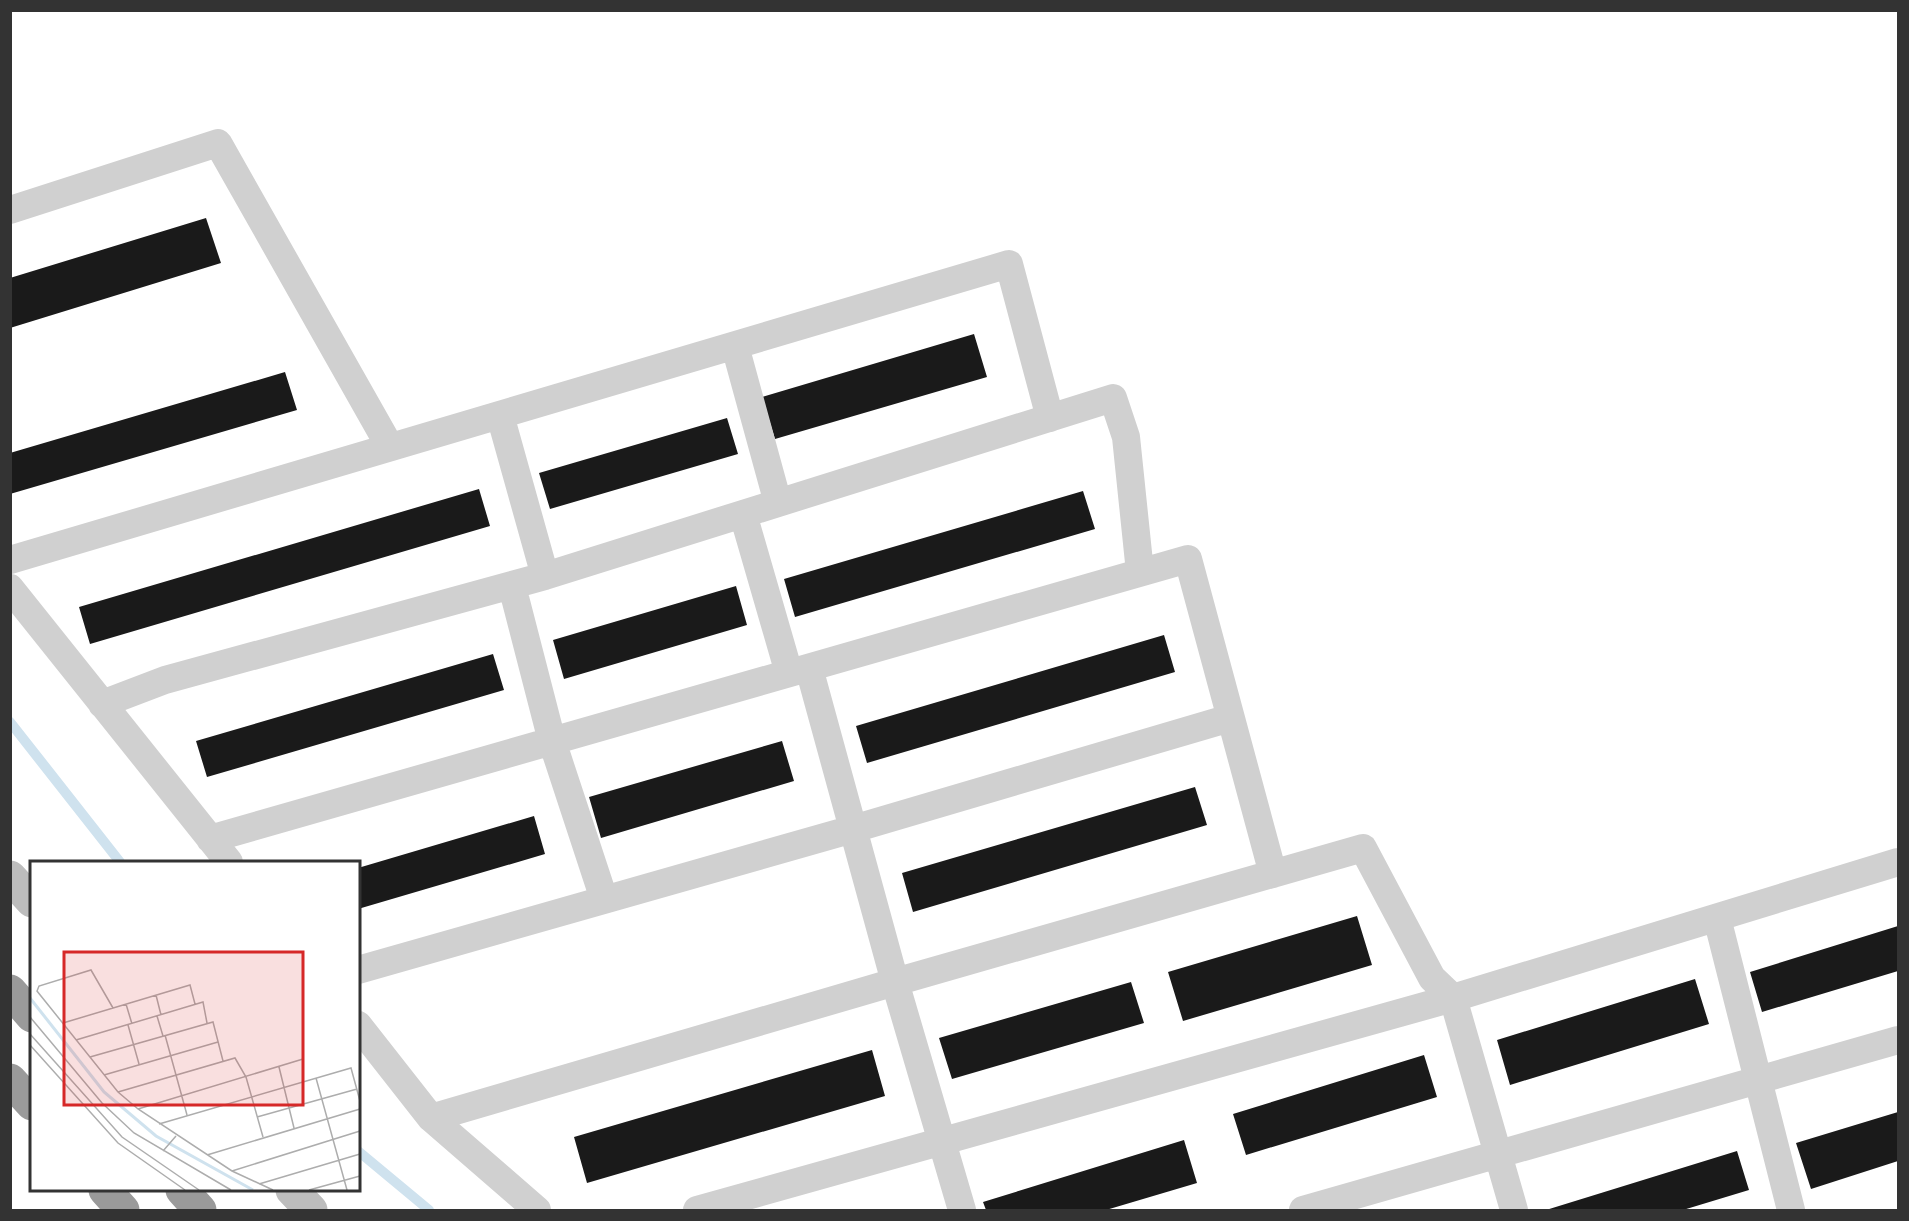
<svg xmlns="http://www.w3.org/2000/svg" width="1909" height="1221" font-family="Helvetica,sans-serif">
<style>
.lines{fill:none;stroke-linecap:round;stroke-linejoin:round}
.stream{stroke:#cfe2ee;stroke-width:10}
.building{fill:#1a1a1a}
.street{stroke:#d0d0d0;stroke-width:28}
.secondary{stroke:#bdbdbd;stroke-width:33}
.highway{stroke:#9a9a9a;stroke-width:33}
.inset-river{fill:none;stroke:#cfe2ee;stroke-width:3}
.inset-road{fill:none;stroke:#adadad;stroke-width:1.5}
.view{fill:#d62828;fill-opacity:0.15;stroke:#d62828;stroke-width:3}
.inset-edge{fill:none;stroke:#333;stroke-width:3}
</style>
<rect width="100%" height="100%" fill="#fff"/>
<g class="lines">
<path class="stream" d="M10 722 120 862
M358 1151 429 1210"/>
</g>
<path class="building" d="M206 218 221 263 10 328V278Z
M974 334 987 377 775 439 762 397Z
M285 372 297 410 10 494V453Z
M727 418 738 454 550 509 539 473Z
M479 489 490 526 90 644 79 607Z
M1083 491 1095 529 795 617 784 579Z
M736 586 747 625 564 679 553 640Z
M1164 635 1175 672 867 763 856 726Z
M493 654 504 690 207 777 196 741Z
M782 741 794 781 601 838 589 797Z
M1195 787 1207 825 913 912 902 873Z
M534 816 545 854 358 909V868Z
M1357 916 1372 965 1183 1021 1168 972Z
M1898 926V971L1762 1012 1750 972Z
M1695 979 1709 1024 1510 1085 1497 1040Z
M1131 982 1144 1023 952 1079 939 1038Z
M872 1050 885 1096 587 1183 574 1137Z
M1424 1055 1437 1097 1246 1155 1233 1114Z
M1898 1112V1161L1811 1189 1796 1143Z
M1184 1140 1197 1183 1106 1210H986L983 1202Z
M1737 1151 1749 1190 1683 1210H1546Z"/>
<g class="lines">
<path class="street" d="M10 210 218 143 390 447
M735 346 778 503
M500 415 545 576
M743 514 789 673
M10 560 1009 264 1050 418
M512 586 552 741 604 899
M10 588 229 862
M809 668 895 982 962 1210
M102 704 165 680 545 576 1113 398 1126 437 1140 572
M210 839 1188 559 1273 874
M1717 918 1791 1210
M358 970 853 829 1230 718
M358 1025 431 1118 537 1210
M431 1118 895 982 1363 848 1432 978 1453 998 1514 1210
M697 1210 1453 998 1898 862
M1303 1210 1898 1040"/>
<path class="secondary" d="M10 877 32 901
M292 1190 311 1210"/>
<path class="highway" d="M10 991 32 1016
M10 1080 32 1104
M105 1190 123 1210
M182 1190 200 1210"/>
</g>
<g transform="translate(30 861)">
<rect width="330" height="330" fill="#fff"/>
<path class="inset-river" d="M0 137 74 231 126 275 223 329"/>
<path class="inset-road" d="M126 134 131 154M96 143 102 163M83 147 61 109 9 125 7 130 88 231 108 248 202 310 243 329M127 155 133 175M0 156 72 242 104 272 201 329M33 162 160 124 165 143M98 164 109 203M0 173 92 276 169 329M135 174 157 254M46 179 173 141 177 162M0 184 88 282 155 329M60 196 183 161 193 200M249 206 264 267M74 214 188 181M286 217 317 329M88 231 205 197 216 216 233 276M108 248 273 198M227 256 327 228M129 263 321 207 330 240M133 290 146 275M177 294 330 248M202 310 330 270M229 323 330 293M279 329 330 315"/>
<path class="view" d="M34 91H273V244H34Z"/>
<rect width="330" height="330" class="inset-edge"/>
</g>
<rect width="1909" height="1221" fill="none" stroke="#333333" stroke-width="24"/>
</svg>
